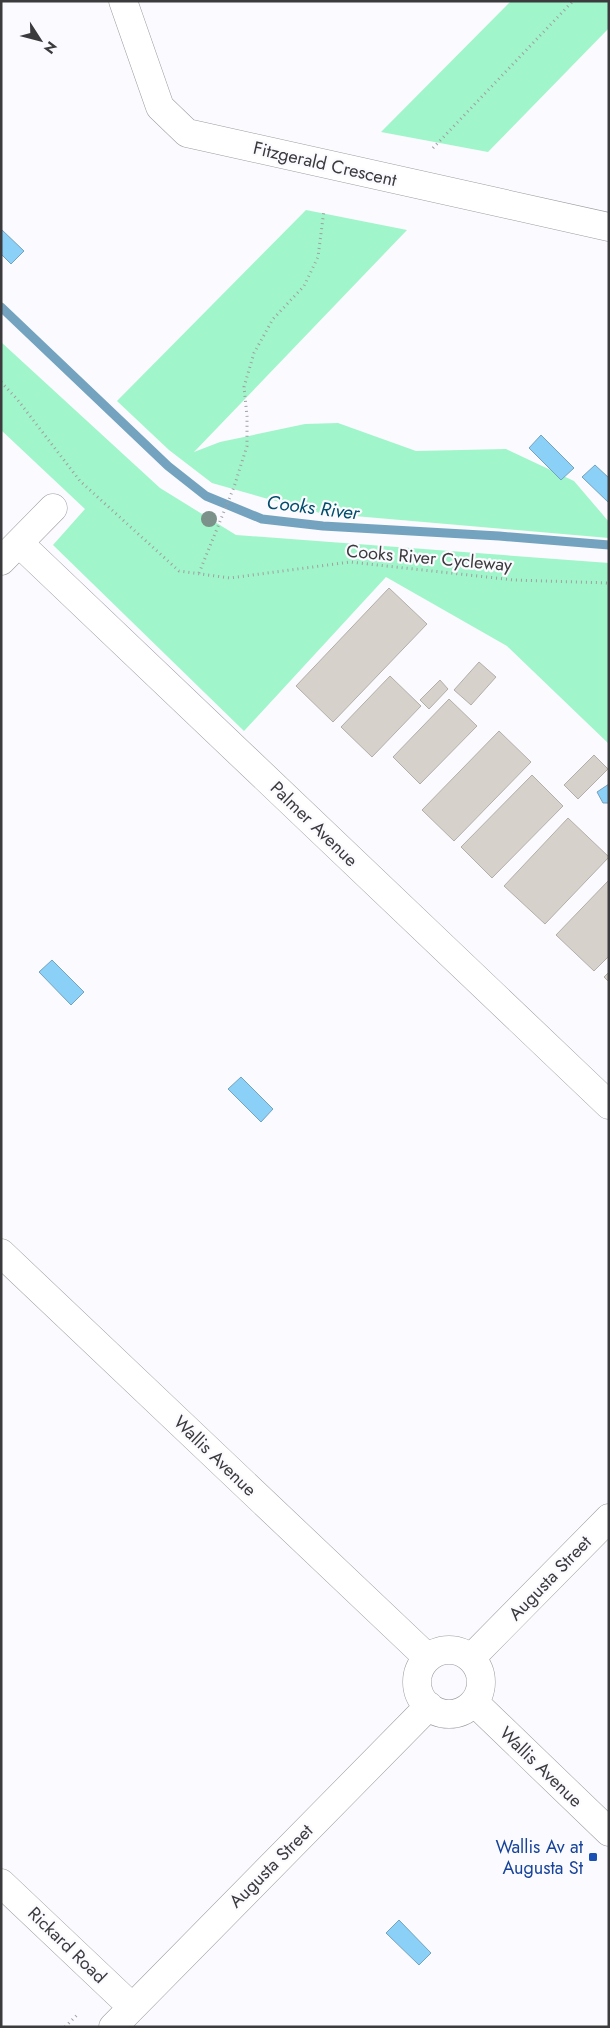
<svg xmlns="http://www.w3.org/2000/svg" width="610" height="2028" font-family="Jost,sans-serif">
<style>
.green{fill:#a0f5ca}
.water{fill:#8bd0f6;stroke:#73a3be}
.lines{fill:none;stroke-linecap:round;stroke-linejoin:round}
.stream{stroke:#73a3be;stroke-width:9}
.building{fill:#d6d1cb;stroke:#b3aea8}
.minor-casing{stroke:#9d9ca2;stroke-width:29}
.path{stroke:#a09fa2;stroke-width:3;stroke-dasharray:1 4;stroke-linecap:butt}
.minor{stroke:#fff;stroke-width:28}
.tree{fill:#7b9189}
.transit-dot{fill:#1a4fb4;stroke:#fbfafe;stroke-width:2}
.labels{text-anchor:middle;stroke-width:4.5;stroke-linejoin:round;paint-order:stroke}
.street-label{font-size:18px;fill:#3b3a3d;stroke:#fbfafe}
.transit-label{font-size:18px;fill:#164399;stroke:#fbfafe;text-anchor:end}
.water-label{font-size:19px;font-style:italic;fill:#004d6c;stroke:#fbfafe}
</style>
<rect width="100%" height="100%" fill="#fbfafe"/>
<path class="green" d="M511 1H609V28L488 152 381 132Z
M306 210 407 230 194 452 220 442 305 424 338 423 416 451 506 449 574 481 609 522V538L320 513 261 497 212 483 169 450 117 401Z
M1 342 160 488 236 535 609 563V744L507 646 386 577 244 731 53 545 85 509 1 430Z"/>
<path class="water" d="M1 229 24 251 11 264 1 254Z
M541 435 574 468 561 480 529 448Z
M595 465 609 478V503L582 477Z
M609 784V803H603L597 792Z
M52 960 84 992 71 1005 39 972Z
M241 1077 273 1109 261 1122 228 1089Z
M399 1920 431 1953 419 1965 386 1933Z"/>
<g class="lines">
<path class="stream" d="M1 307 168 466 206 496 262 519 323 526 499 536 609 545"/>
</g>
<path class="building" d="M389 588 427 624 333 722 296 686Z
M479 662 496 677 471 705 454 690Z
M390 676 421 706 372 757 341 727Z
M440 680 448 689 429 709 420 700Z
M449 699 477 726 420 784 393 757Z
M499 731 531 762 454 841 422 810Z
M594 755 608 769 578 799 564 785Z
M532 775 563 806 492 878 461 847Z
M568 818 609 857 545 924 504 886Z
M609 880V956L594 971 556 935Z
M609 972V982L604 977Z"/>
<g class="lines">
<defs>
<path id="minor" d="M123 1 160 107 187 133 609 227
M19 543 609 1105
M1 561 53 508
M1 1253 428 1658
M417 1682a32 32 0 1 1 64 0a32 32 0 1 1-64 0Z
M471 1658 609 1518
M474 1702 609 1832
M1 1883 132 2007
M113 2027 429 1706"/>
</defs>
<use href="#minor" class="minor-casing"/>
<path class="path" d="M433 148 573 1
M1 382 17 399 80 481 179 571 230 578 350 562 514 580 609 583
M199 573 234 487 247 446V416L244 387 254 353 273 319 304 286 318 257 324 210
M65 2027 79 2013"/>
<use href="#minor" class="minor"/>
</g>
<circle class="tree" cx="209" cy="519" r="8"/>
<rect class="transit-dot" x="588" y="1852" width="10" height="10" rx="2.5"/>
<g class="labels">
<g class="street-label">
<text transform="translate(325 164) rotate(13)" y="6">Fitzgerald Crescent</text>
<text transform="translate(429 558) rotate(5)" y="6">Cooks River Cycleway</text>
<text transform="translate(314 824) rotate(44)" y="6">Palmer Avenue</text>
<text transform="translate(215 1456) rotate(44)" y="6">Wallis Avenue</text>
<text transform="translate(550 1578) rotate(-46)" y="6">Augusta Street</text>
<text transform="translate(541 1767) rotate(44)" y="6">Wallis Avenue</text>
<text transform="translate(271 1866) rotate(-45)" y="6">Augusta Street</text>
<text transform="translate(67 1945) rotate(44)" y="6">Rickard Road</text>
</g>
<g class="transit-label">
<text x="583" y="1853">Wallis Av at<tspan x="583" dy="21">Augusta St</tspan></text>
</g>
<g class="water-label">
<text transform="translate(313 507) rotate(7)" y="7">Cooks River</text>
</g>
</g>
<rect width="610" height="2028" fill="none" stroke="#3b3a3d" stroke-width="5"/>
<g transform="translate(40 40) rotate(126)" stroke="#fbfafe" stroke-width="4" paint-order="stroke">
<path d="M0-4L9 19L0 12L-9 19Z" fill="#3b3a3d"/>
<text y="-8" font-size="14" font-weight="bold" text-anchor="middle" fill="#3b3a3d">N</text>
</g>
</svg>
